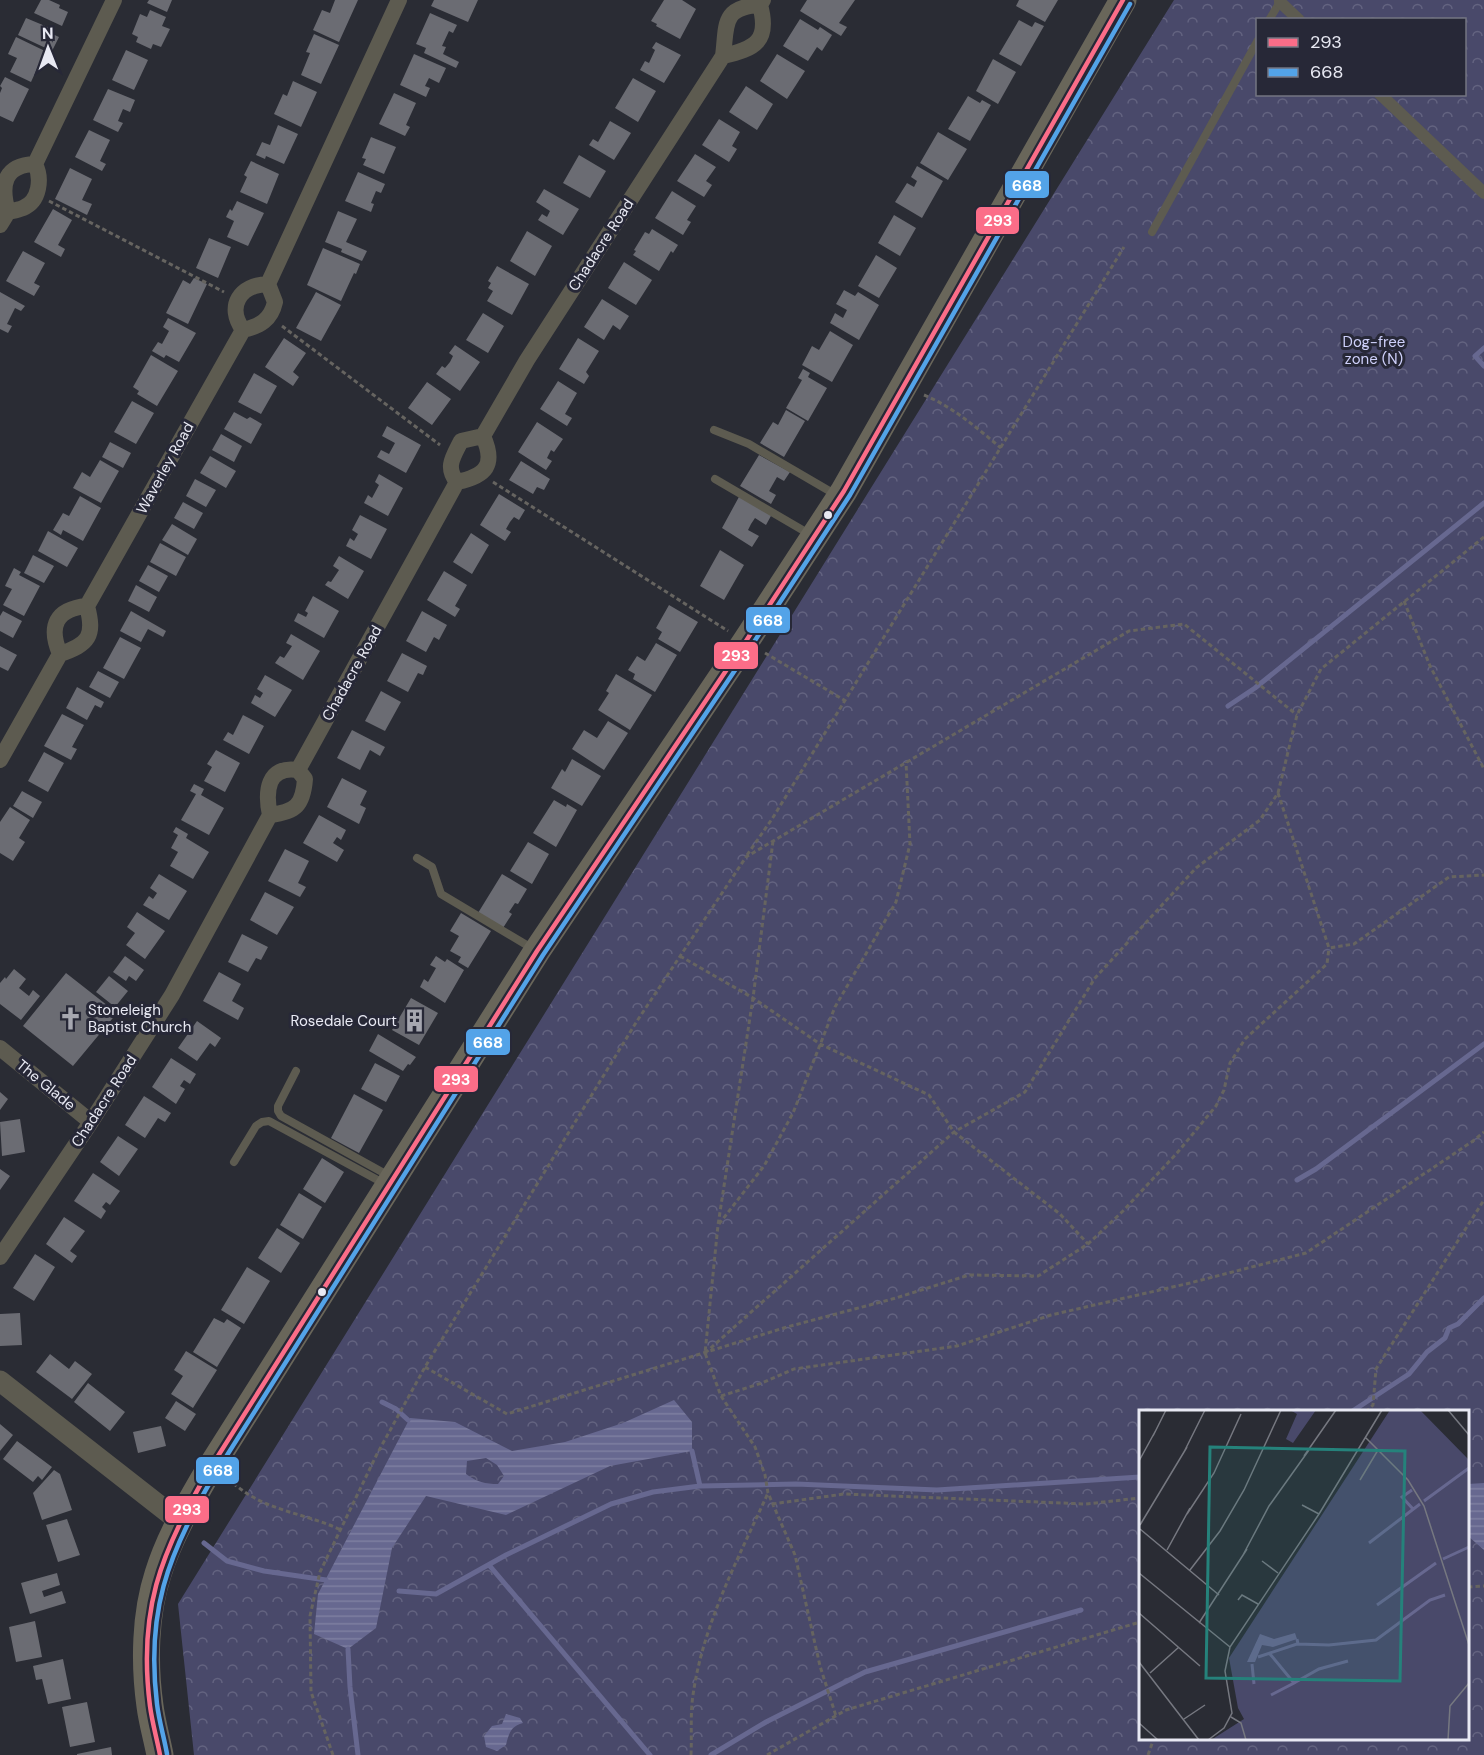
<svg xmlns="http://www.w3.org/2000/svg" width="1484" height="1755" font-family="'DM Sans',sans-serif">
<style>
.park{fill:url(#park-crowns);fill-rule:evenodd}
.water{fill:url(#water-rules);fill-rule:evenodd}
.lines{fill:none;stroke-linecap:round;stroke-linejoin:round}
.stream{stroke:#676890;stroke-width:5}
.building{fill:#6b6c73}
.path{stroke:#666460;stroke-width:3;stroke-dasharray:4.5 3;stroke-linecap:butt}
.service{stroke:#5d5b50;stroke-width:8}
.pedestrian{stroke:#5d5b50;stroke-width:12}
.minor{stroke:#5d5b50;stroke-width:16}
.tertiary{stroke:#5d5b50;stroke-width:21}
.trunk{stroke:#69665a;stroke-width:27}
.bus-1-casing{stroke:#272837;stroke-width:9}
.bus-2-casing{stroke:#272837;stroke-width:9}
.bus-1{stroke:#fb6d88;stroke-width:4.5}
.bus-2{stroke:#53a3e8;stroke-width:4.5}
.bus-dot{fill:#e8e9f3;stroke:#272837;stroke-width:2}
.labels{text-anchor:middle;stroke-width:6;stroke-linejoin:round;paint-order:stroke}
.street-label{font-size:15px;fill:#e8e9f3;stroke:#272837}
.park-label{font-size:15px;fill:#ced0fa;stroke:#272837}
.poi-label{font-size:15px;fill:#e8e9f3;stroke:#272837;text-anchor:start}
.inset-river{fill:none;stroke:#676890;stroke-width:3}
.inset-road{fill:none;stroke:#767880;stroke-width:1.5}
.view{fill:#25827b;fill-opacity:0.15;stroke:#25827b;stroke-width:3}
.inset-edge{fill:none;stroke:#e8e9f3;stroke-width:3}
.line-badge{stroke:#272837;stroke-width:2}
.badge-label{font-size:16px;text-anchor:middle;font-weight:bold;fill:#fff}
</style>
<defs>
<pattern id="park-crowns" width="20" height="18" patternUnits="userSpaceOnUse" patternTransform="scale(1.5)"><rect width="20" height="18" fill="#49496a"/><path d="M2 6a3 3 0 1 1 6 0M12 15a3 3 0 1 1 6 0" fill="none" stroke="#636380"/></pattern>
<pattern id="water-rules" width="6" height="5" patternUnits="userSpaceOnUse" patternTransform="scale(1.5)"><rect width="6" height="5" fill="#676890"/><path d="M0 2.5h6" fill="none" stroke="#7d7ea0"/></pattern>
</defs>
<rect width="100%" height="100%" fill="#2a2c34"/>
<path class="park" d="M1174 0H1484V1755H194L178 1604ZM1258 20H1464V94H1258ZM1140 1412H1468V1738H1140Z"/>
<path class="water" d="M674 1400 692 1422V1451L610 1466 506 1515 426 1496 392 1548 376 1628 348 1649 314 1634 318 1594 410 1418 455 1422 512 1451 565 1442 623 1423ZM486 1458 497 1465 504 1476 498 1484C485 1484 477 1482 466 1474L467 1461Z
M1484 1483V1550L1468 1536V1484Z
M506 1714 520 1718 523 1723C511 1726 509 1733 506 1745L497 1751 486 1747 484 1736 492 1726 502 1724Z"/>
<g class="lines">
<path class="stream" d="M1484 348 1475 356 1484 366
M1228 706 1255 688 1484 503
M1297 1180 1316 1169 1484 1044
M382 1402 396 1409 408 1420
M1351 1412 1409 1374 1427 1352 1445 1338 1449 1328 1458 1324 1484 1298
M692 1451 700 1486 796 1484 937 1490 1140 1477
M204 1543 227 1561 264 1571 326 1580
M489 1565 650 1755
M399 1591 436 1594 506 1555 611 1504 653 1492 700 1486
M348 1649 350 1687 358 1755
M711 1755 766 1722 865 1672 1081 1610"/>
</g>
<path class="building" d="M41 0H49L60 5 59 8 68 12 62 26 34 13Z
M149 0H172L167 12 147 3Z
M335 0H358L339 42 313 30 322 10 330 13Z
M434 0H478L468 22 431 6Z
M664 0H682L696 9 680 39 656 26 657 24 651 21Z
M807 0H855L839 23 847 27 841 36 800 11Z
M1019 0H1058L1045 22 1016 6Z
M150 10 166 17 162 26 170 29 161 47 153 44 151 49 136 42 138 37 132 34 140 14 147 17Z
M430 13 457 25 453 33 449 31 442 46 446 47 443 54 459 62 456 68 424 53 426 48 416 44Z
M26 18 50 28 48 32 59 37 52 51 18 35Z
M800 19 818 30 820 27 832 35 822 51 817 47 808 61 783 46Z
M1019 20 1032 27 1035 22 1044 26 1021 66 999 54Z
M314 34 339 45 321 84 301 75 310 53 306 52Z
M16 37 45 51 31 82 10 72 17 58 8 54Z
M656 42 681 55 664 83 640 70 645 61 649 63 655 50 652 48Z
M126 50 148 60 134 90 112 80Z
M414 54 446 68 439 83 429 78 425 86 430 88 426 97 400 85Z
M777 54 805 71 787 99 760 81Z
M993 59 1016 72 998 104 976 91Z
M5 77 29 89 13 122 0 116V93L2 88 0 86Z
M633 78 656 91 638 122 615 108Z
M293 81 317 92 301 127 274 114 283 94 287 96Z
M746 86 773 104 757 130 729 112Z
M108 89 135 100 130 112 123 109 118 121 123 123 118 132 93 120Z
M394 93 416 103 406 125 410 127 405 136 379 124Z
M968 96 980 103 982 100 991 105 970 141 948 129Z
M719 119 740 132 732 146 737 149 729 162 702 145Z
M610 121 631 133 614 160 589 145 593 139 598 142Z
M278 125 298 134 284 164 266 156 265 159 256 155 262 142 270 145Z
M89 130 110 140 100 161 106 164 102 171 75 157Z
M938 132 967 149 948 180 920 163Z
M371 137 396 147 384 174 363 165 366 159 362 158Z
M695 154 716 167 706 181 712 185 704 197 677 181Z
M579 155 606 171 590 198 563 183Z
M251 161 279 174 267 204 240 192 247 177 244 175Z
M917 166 943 181 922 218 895 202 907 183 914 187 917 181 911 177Z
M70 168 92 179 82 200 92 204 87 215 55 199Z
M358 172 385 184 381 193 376 191 371 203 374 204 371 212 345 201Z
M544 189 579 209 563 235 538 220 542 214 547 217 550 211 536 202Z
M672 191 696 206 687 220 691 222 683 235 655 218Z
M237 201 264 213 248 246 227 237 234 221 226 217 230 209 232 211Z
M53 209 72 220 58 245 65 249 61 257 34 242Z
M338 211 357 219 346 242 367 251 362 261 341 252 342 249 325 242Z
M894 215 916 228 900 256 878 243Z
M652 229 678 245 673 253 671 251 659 271 633 255 636 251 634 250 645 232 649 234Z
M527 231 552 246 535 276 510 261Z
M209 238 231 247 218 278 196 268Z
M323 248 360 264 356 274 354 273 341 301 307 285Z
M23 251 45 263 34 283 40 286 34 296 6 281Z
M876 255 897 268 879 298 858 286Z
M624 262 652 280 636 305 608 288Z
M497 266 529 284 512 315 487 301 493 291 488 288 491 283 488 281Z
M194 278 207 284 188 324 166 313 183 280 190 284Z
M844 290 855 296 858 292 879 305 859 340 830 323 835 313 843 318 847 310 836 304Z
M0 292 25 306 21 311 15 308 7 324 12 326 8 333 0 329Z
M316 292 341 305 321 341 296 328Z
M602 299 629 316 620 330 613 325 604 340 584 327Z
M483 313 504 326 488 353 466 340Z
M168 318 196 333 179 362 166 355 164 358 152 351 158 342 162 344 169 331 163 327Z
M830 331 853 345 832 382 802 365 812 346 819 350Z
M284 338 306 353 293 372 299 377 293 386 265 367Z
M578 338 599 351 586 372 589 376 584 384 559 369Z
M455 345 480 362 460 391 436 374 442 366 445 368 450 362 453 356 449 353Z
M151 355 178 371 157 406 137 394 139 391 133 387Z
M803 369 810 373 808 377 827 388 808 421 786 408 802 380 798 378Z
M254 373 277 386 261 414 238 402Z
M558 381 577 393 565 414 572 418 567 426 540 409Z
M427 382 451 399 432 425 408 408Z
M132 401 154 413 136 444 114 432Z
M786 410 805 421 784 457 760 443 773 422 778 425Z
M234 412 247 419 250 417 262 424 251 444 224 429Z
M537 422 563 439 554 452 551 450 547 458 552 461 546 470 518 452Z
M387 426 421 445 406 473 377 457 381 450 389 454 395 443 382 436Z
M221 434 242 446 234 462 212 450Z
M110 442 131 453 123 468 102 457Z
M759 455 790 472 784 481 777 477 769 491 776 495 771 504 740 486Z
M210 456 236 471 226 488 200 473Z
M100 460 119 471 101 503 73 488 82 472 90 477Z
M521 461 550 479 544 490 537 487 533 494 509 480Z
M379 474 403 488 388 516 364 503 368 495 372 498 379 485 375 482Z
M195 479 216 490 206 507 186 496Z
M499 494 525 510 519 520 514 517 510 522 506 529 511 532 505 541 480 525Z
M740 495 772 514 766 525 755 518 751 524 748 530 759 536 752 547 722 528Z
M80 496 101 508 83 541 63 530 61 535 53 530 63 513 69 516Z
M183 502 203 513 194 529 174 518Z
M360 515 387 529 371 559 346 546 350 538 354 541 358 534 352 530Z
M172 524 197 539 188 555 162 540Z
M48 531 78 548 67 567 38 551Z
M471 533 489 545 472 574 453 562Z
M160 543 186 557 176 576 150 562Z
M720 550 744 565 724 600 700 586Z
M33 555 54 566 44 583 24 573Z
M339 556 364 571 348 599 325 585 328 581 331 582 339 570 333 566Z
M148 565 168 576 159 592 139 581Z
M14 568 21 572 19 575 40 586 24 616 3 605 12 589 5 586Z
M444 571 467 585 455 606 460 609 455 617 427 600Z
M136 585 157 597 149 612 128 601Z
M313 596 339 611 324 638 294 621 298 613 306 617 308 613 305 611Z
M669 605 698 622 680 652 658 639 662 632 656 628Z
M3 611 22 621 13 638 0 631V616Z
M131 611 166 631 163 637 148 629 141 642 120 631Z
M422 611 447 625 439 640 434 637 426 652 406 641Z
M291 634 320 651 303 680 275 663 280 656 284 658 292 646 286 643Z
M120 637 141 648 124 679 103 668Z
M656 643 677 655 655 692 633 679 635 674 628 670 637 656 645 661Z
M0 646 17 655 8 671 0 667Z
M402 653 427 666 423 675 418 673 408 692 387 681Z
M98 671 119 682 110 698 89 687Z
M616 674 652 695 630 730 598 710 609 693 606 691Z
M265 675 292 690 275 717 251 703 255 695 260 698 263 693 257 689Z
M77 687 104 702 101 708 95 705 87 720 66 708Z
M381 691 401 702 385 731 365 721Z
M62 714 84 725 72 747 77 749 71 760 44 746Z
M243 715 264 726 249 754 223 740 228 732 233 735Z
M608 721 628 733 604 770 572 749 584 730 597 738Z
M352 730 385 747 380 756 370 750 360 770 337 758Z
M216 750 240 763 225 792 204 781 212 767 207 764Z
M44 752 64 763 48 792 28 781Z
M572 759 601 776 582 806 551 788 562 769 565 772Z
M342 778 367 791 360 805 366 808 359 824 327 807Z
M194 784 204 789 201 795 224 808 209 835 181 820 196 794 190 791Z
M22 791 42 802 33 818 13 806Z
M554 800 566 807 567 804 577 810 556 847 533 833Z
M10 807 30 820 19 838 25 842 13 861 0 853V822Z
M319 815 346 830 341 840 337 837 333 843 344 850 337 862 303 843Z
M176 827 188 834 186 838 209 852 193 879 170 866 178 852 171 848 178 835 173 832Z
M528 842 549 854 532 884 510 871Z
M285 849 309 861 298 883 306 887 300 897 268 881Z
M159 874 187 891 169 920 143 905 149 896 153 899 157 893 150 888Z
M502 874 527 889 518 904 515 903 509 912 512 914 503 928 478 913Z
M265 892 294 907 277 935 250 920Z
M137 912 165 931 145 959 126 945 135 933 127 927Z
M461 913 491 931 468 968 458 962 461 957 450 951 459 936 450 931Z
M242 934 268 947 261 960 256 958 248 972 228 962Z
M125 956 144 970 136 981 129 976 126 981 113 972Z
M436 956 445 962 447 959 464 970 445 1003 420 987 424 979 428 982 436 968 430 965Z
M14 969 26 979 19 988 29 996 33 990 40 996 21 1020 0 1004V983L5 977 6 979Z
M219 972 241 984 232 1001 244 1008 238 1020 203 1001Z
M66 973 117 1013 73 1066 23 1026Z
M109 976 128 991 115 1007 96 992Z
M411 998 438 1013 419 1045 392 1030Z
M197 1021 221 1038 215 1047 210 1043 197 1061 178 1048Z
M378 1034 416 1057 410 1065 408 1064 403 1071 369 1051Z
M171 1058 196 1074 190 1084 184 1080 180 1086 185 1089 176 1104 152 1087Z
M375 1063 400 1076 386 1102 361 1089Z
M0 1092 8 1099 0 1110Z
M354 1094 383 1110 359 1153 331 1138Z
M144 1096 171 1113 165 1122 158 1118 145 1138 125 1125Z
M20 1119 25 1152 2 1156 0 1122Z
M118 1136 138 1149 119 1176 100 1162Z
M322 1158 344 1172 325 1203 303 1189Z
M0 1169 10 1176 0 1190Z
M93 1173 120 1191 110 1205 106 1202 102 1207 106 1211 101 1219 74 1201Z
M299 1193 322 1207 303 1239 280 1225Z
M64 1217 85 1231 70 1251 77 1256 72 1263 46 1244Z
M277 1228 300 1243 281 1273 258 1258Z
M35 1254 55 1267 34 1301 13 1288Z
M247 1267 270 1281 244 1324 221 1310Z
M20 1313 22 1345 0 1346V1314Z
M214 1318 224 1323 227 1319 241 1328 217 1367 193 1352Z
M186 1351 217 1370 193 1408 171 1394 183 1376 174 1370Z
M50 1354 69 1369 75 1361 92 1374 72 1399 36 1372Z
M88 1383 125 1412 110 1431 74 1402Z
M176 1401 196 1414 185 1431 165 1418Z
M0 1424 13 1435 0 1451Z
M161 1426 166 1446 138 1453 133 1432Z
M17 1441 52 1467 42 1480 38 1476 33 1482 3 1459Z
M54 1470 60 1474 72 1510 42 1520 33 1493Z
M67 1519 80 1555 58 1562 46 1525Z
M57 1573 60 1585 42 1591 44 1597 62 1591 66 1603 30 1614 21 1583Z
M35 1621 42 1657 16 1662 9 1627Z
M63 1659 71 1699 48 1704 42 1679 36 1680 33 1666Z
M87 1702 95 1742 70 1747 62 1707Z
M111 1747 112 1755H77V1754Z"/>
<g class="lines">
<path class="path" d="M49 201 224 292
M282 326 440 445
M924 395C953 407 977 428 1001 448
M493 482 728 631
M1404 601 1430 666 1484 769
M765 653 844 700
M1278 793 1329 948 1354 944 1449 877 1484 875
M773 841 753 998 718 1225 705 1353 721 1396 755 1447 765 1475 768 1493 795 1555 820 1666 836 1716
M747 855 772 819 1124 247
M680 956 753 998 820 1044 929 1095 954 1132 1060 1214 1088 1244
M719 1224 764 1166 793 1113 835 1007 896 902 910 844 906 762
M705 1353 954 1132 1025 1092 1095 978 1196 868 1260 820 1278 793 1297 715 1321 669 1484 537
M425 1367 507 1414 787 1327 896 1298 969 1275 1038 1276 1088 1244 1123 1211 1177 1153 1216 1106 1224 1090 1230 1063 1245 1039 1327 964 1329 948
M721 1396 762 1383 794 1369 957 1346 1051 1315 1190 1283 1306 1253 1473 1141 1484 1132
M1366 1412 1373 1405 1376 1369 1484 1200
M227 1479C235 1484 242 1491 251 1496 278 1512 312 1516 341 1530
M772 1504 844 1494 1086 1504 1140 1498
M1468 1587 1484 1586
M333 1755 311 1692 310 1616 320 1572 377 1454 425 1367 637 1021 746 857 1129 631 1184 624 1297 715
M691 1755C692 1735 690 1715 693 1695 703 1624 738 1559 768 1493
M767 1755 846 1710 1140 1622
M1148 1755 1154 1738"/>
<path class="service" d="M1269 20 1280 2 1278 0
M1152 232 1258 40
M714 430 749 444 838 496
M715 479 811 535
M417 858 432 867 441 894 535 950
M296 1071 278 1106V1111L281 1116 391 1177
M234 1162 256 1126 262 1122 269 1121 385 1184"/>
<path class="pedestrian" d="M1280 2 1299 20
M1380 94 1484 193"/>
<path class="minor" d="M723 56C755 49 770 41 760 5L763 0
M8 212C0 185 4 165 35 164
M0 225 8 212C12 211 18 210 23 208 40 201 42 178 35 164L114 0
M268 284 399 0
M243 330C226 306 240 285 268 284
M457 482C445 467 453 457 461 441L483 436 527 360 723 56C727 26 721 7 760 5
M60 654C48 626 56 609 87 606
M0 760 60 654C89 644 95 636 87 606L243 330C260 326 271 320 275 302L268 284
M298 770 457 482C486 476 496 465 483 436
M0 1048 91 1122
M0 1257 91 1122 172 995 270 815C265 792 267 765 298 770L305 779C303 805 296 812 270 815"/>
<path class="tertiary" d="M0 1381 179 1521"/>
<path class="trunk" d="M160 1755C157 1739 152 1722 150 1706 144 1663 145 1614 158 1574 169 1538 188 1506 206 1475L537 951 746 641 844 491 1123 0"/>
<defs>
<path id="bus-1" d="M160 1755C157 1739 152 1722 150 1706 138 1612 160 1554 206 1475L537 951 746 641 844 491 1123 0"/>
<path id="bus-2" d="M167 1754C164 1737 159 1721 157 1704 146 1613 167 1556 212 1479L543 955 752 645 850 495 1130 4"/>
</defs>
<use href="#bus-1" class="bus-1-casing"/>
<use href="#bus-2" class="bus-2-casing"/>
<use href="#bus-1" class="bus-1"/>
<use href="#bus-2" class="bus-2"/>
</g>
<defs>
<symbol id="church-bare" viewBox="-9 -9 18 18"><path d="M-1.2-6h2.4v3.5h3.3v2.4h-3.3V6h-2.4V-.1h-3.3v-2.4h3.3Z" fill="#a6a7b0" stroke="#272837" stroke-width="2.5" paint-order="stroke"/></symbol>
<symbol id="building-bare" viewBox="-9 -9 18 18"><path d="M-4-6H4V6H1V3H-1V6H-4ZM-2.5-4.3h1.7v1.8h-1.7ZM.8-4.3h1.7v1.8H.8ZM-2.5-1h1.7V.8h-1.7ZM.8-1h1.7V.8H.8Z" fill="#a6a7b0" stroke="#272837" stroke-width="2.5" paint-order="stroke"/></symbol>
</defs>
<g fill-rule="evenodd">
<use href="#church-bare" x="54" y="1002" width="33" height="33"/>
<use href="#building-bare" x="398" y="1004" width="33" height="33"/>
</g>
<g class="bus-dot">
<circle cx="828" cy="515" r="5"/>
<circle cx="322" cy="1292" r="5"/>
</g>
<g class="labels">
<g class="street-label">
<text transform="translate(601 245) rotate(-57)" y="5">Chadacre Road</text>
<text transform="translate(165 468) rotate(-61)" y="5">Waverley Road</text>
<text transform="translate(352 673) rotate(-61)" y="5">Chadacre Road</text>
<text transform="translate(46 1085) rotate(39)" y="5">The Glade</text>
<text transform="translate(104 1101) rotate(-57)" y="5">Chadacre Road</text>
</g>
<g class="park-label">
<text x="1374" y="347">Dog-free<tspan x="1374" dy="17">zone (N)</tspan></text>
</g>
<g class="poi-label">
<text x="88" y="1015">Stoneleigh<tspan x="88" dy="17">Baptist Church</tspan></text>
<text x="397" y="1026" text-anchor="end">Rosedale Court</text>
</g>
</g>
<g transform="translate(1139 1410)">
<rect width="330" height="330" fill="#2a2c34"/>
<path d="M151 0H177L154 33 147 29 158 4Z" fill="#49496a"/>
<path d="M251 0H281L330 50V330H72L105 309 99 298 90 248Z" fill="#49496a"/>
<path d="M156 223 158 229 134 237 123 235 116 252H108L121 224 135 229Z" fill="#676890"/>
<path class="inset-river" d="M273 80 263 87 274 99M285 91 330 58M230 133 281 94M304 149 330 137M238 195 297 153M158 229 159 234 190 235 237 230 291 190 306 185M131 244 155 273 132 285M119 247 158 234M113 254 115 274M155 273 180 259 209 251"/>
<path class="inset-road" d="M309 0 330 25M14 26 27 0M227 28 269 70 285 96 330 235M44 44 66 0M165 46 197 0M0 51 17 20M221 70 239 40M163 95 180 104M48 104 75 63 102 4M1 115 48 37M1 119 80 185M28 140 51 98M104 145 130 96 170 40M123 151 139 163M51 160 81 121 105 80 142 0M0 163 91 237M99 190 103 185 119 194M0 203 61 256M60 213 108 139M0 252 60 330M11 263 40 237M92 307 102 313 107 330M45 309 66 295M0 313 19 330M69 330 85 318 93 303 86 261 91 237 180 104 243 0M309 330 311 296 330 273"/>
<path class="view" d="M71 37 266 41 261 271 67 268Z"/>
<rect width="330" height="330" class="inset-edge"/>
</g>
<g class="line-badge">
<rect x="1004" y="170" width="46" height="29" rx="6" fill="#53a3e8"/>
<rect x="975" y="206" width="45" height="29" rx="6" fill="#fb6d88"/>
<rect x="745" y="606" width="46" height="28" rx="6" fill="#53a3e8"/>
<rect x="713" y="641" width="46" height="29" rx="6" fill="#fb6d88"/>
<rect x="465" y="1028" width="46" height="28" rx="6" fill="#53a3e8"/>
<rect x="433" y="1065" width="46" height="28" rx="6" fill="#fb6d88"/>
<rect x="195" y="1456" width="45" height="29" rx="6" fill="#53a3e8"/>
<rect x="164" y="1495" width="46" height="29" rx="6" fill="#fb6d88"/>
</g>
<g class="badge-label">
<text x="1027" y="191">668</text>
<text x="998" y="226">293</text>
<text x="768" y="626">668</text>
<text x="736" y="661">293</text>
<text x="488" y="1048">668</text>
<text x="456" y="1085">293</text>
<text x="218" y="1476">668</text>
<text x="187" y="1515">293</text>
</g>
<rect x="1256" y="18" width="210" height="78" fill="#272837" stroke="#747582" stroke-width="1.5"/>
<rect x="1268" y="38" width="30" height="9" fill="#fb6d88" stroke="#747582" stroke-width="1.5"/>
<text x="1310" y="48" font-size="18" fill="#e8e9f3">293</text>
<rect x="1268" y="68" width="30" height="9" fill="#53a3e8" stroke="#747582" stroke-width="1.5"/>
<text x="1310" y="78" font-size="18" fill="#e8e9f3">668</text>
<g transform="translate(48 48) rotate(359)" stroke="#272837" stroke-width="4.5" paint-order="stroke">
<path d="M0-4.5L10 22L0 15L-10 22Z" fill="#e8e9f3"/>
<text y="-9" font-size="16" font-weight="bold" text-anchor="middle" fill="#e8e9f3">N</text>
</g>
</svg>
